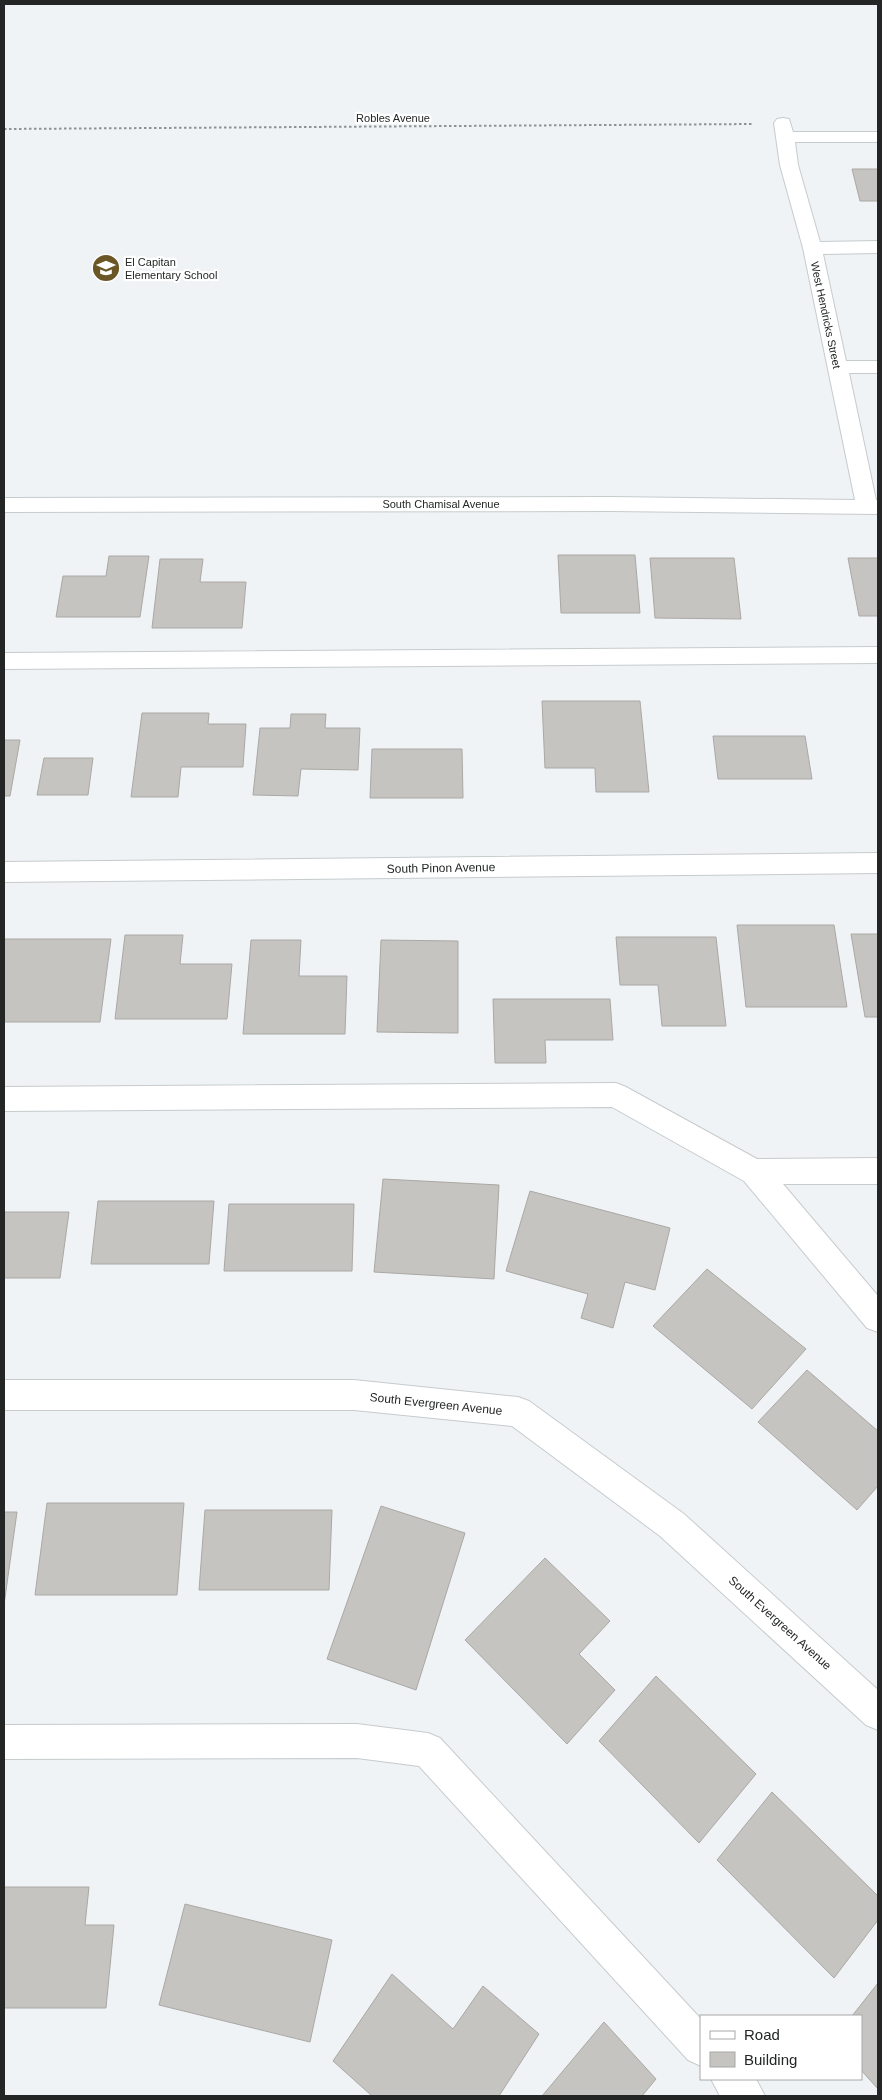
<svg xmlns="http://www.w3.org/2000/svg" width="882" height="2100" font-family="Helvetica,sans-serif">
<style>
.building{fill:#c6c4c1;stroke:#aaa8a4}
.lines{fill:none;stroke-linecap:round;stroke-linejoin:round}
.minor-casing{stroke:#c6cbcd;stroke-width:2}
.path{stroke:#8e9293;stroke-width:2;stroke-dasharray:2.5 2.5;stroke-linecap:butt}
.minor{fill:#fff;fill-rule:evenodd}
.labels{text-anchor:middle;stroke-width:4.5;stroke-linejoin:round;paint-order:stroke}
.far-street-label{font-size:11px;fill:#242626;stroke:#fff}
.far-poi-label{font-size:11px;fill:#242626;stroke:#fff;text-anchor:start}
.street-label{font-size:12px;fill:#242626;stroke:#fff}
</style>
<rect width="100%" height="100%" fill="#eff3f6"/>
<path class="building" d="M852 169H878V201H860Z
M558 555H635L640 613H561Z
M109 556H149L140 617H56L63 576H106Z
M650 558H734L741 619 655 618Z
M848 558H878V616H859Z
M160 559H203L200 582H246L242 628H152Z
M542 701H640L649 792H596L595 768H545Z
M142 713H209L208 724H246L243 767H181L178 797H131Z
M291 714H326L325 728H360L358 770 301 769 298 796 253 795 260 728H290Z
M713 736H805L812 779H718Z
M4 740H20L10 796H4Z
M372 749H462L463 798H370Z
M44 758H93L88 795H37Z
M737 925H834L847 1007H746Z
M851 934H878V1017H865Z
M125 935H183L180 964H232L227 1019H115Z
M616 937H716L726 1026H662L658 985H620Z
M4 939H111L100 1022H4Z
M251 940H301L299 976H347L345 1034H243Z
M381 940 458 941V1033L377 1032Z
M493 999H610L613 1040H545L546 1063H495Z
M383 1179 499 1185 494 1279 374 1272Z
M530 1191 670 1228 655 1290 625 1282 613 1328 581 1318 588 1294 506 1271Z
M98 1201H214L209 1264H91Z
M229 1204H354L352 1271H224Z
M4 1212H69L60 1278H4Z
M707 1269 806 1349 752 1409 653 1326Z
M807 1370 878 1431V1486L857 1510 758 1422Z
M47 1503H184L177 1595H35Z
M381 1506 465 1533 416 1690 327 1659Z
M205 1510H332L329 1590H199Z
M4 1512H17L4 1605Z
M545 1558 610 1621 579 1654 615 1690 567 1744 465 1640Z
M656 1676 756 1774 699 1843 599 1741Z
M772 1792 878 1896V1920L834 1978 717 1860Z
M4 1887H89L85 1925H114L106 2008H4Z
M185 1904 332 1940 310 2042 159 2005Z
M392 1974 453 2029 483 1986 539 2034 499 2096H372L333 2061Z
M878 1983V2089L861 2070V2016H852Z
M604 2022 656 2079 642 2096H542Z"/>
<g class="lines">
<defs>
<path id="minor" d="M783 118 789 119 793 132H878V142H795L798 165 820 242 878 241V253L823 254 846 361H878V373H849L876 500H878V514L611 511 4 512V498L611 497 855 500 803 248 780 165 774 123 777 119Z
M878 647V663L4 669V653Z
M878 853V873L4 882V862Z
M616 1083 626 1087 757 1159 878 1158V1184H783L878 1296V1332L867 1328 744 1181 612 1107 4 1111V1087Z
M4 1380H354L518 1397 529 1401 684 1514 878 1690V1730L866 1725 660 1536 512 1426 354 1410H4Z
M357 1724 428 1733 440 1738 701 2019V2066L688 2060 419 1766 357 1758 4 1759V1725Z
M711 2079H756L765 2096H720Z"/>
</defs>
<use href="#minor" class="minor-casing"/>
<path class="path" d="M4 129 753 124"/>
<use href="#minor" class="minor"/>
</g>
<defs>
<symbol id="school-disc" viewBox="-11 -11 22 22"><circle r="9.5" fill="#6b5625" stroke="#fff"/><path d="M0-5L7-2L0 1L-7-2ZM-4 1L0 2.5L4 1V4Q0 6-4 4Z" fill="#fff"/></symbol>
</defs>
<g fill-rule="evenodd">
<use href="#school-disc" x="90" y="252" width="32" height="32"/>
</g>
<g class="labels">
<g class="far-street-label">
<text x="393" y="122">Robles Avenue</text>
<text transform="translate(826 315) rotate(78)" y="4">West Hendricks Street</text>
<text x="441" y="508">South Chamisal Avenue</text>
</g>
<g class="far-poi-label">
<text x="125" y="266">El Capitan<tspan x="125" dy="13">Elementary School</tspan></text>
</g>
<g class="street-label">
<text transform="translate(441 868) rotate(-1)" y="4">South Pinon Avenue</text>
<text transform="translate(436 1404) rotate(6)" y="4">South Evergreen Avenue</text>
<text transform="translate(780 1623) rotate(42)" y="4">South Evergreen Avenue</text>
</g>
</g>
<rect width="882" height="2100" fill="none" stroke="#242626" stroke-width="10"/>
<rect x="700" y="2015" width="162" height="65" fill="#ffffff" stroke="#a7a8a8"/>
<rect x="710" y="2031" width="25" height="8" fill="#ffffff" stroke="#a7a8a8"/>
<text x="744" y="2040" font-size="15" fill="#242626">Road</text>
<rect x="710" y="2052" width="25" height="15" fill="#c6c4c1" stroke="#a7a8a8"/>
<text x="744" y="2065" font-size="15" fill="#242626">Building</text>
</svg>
